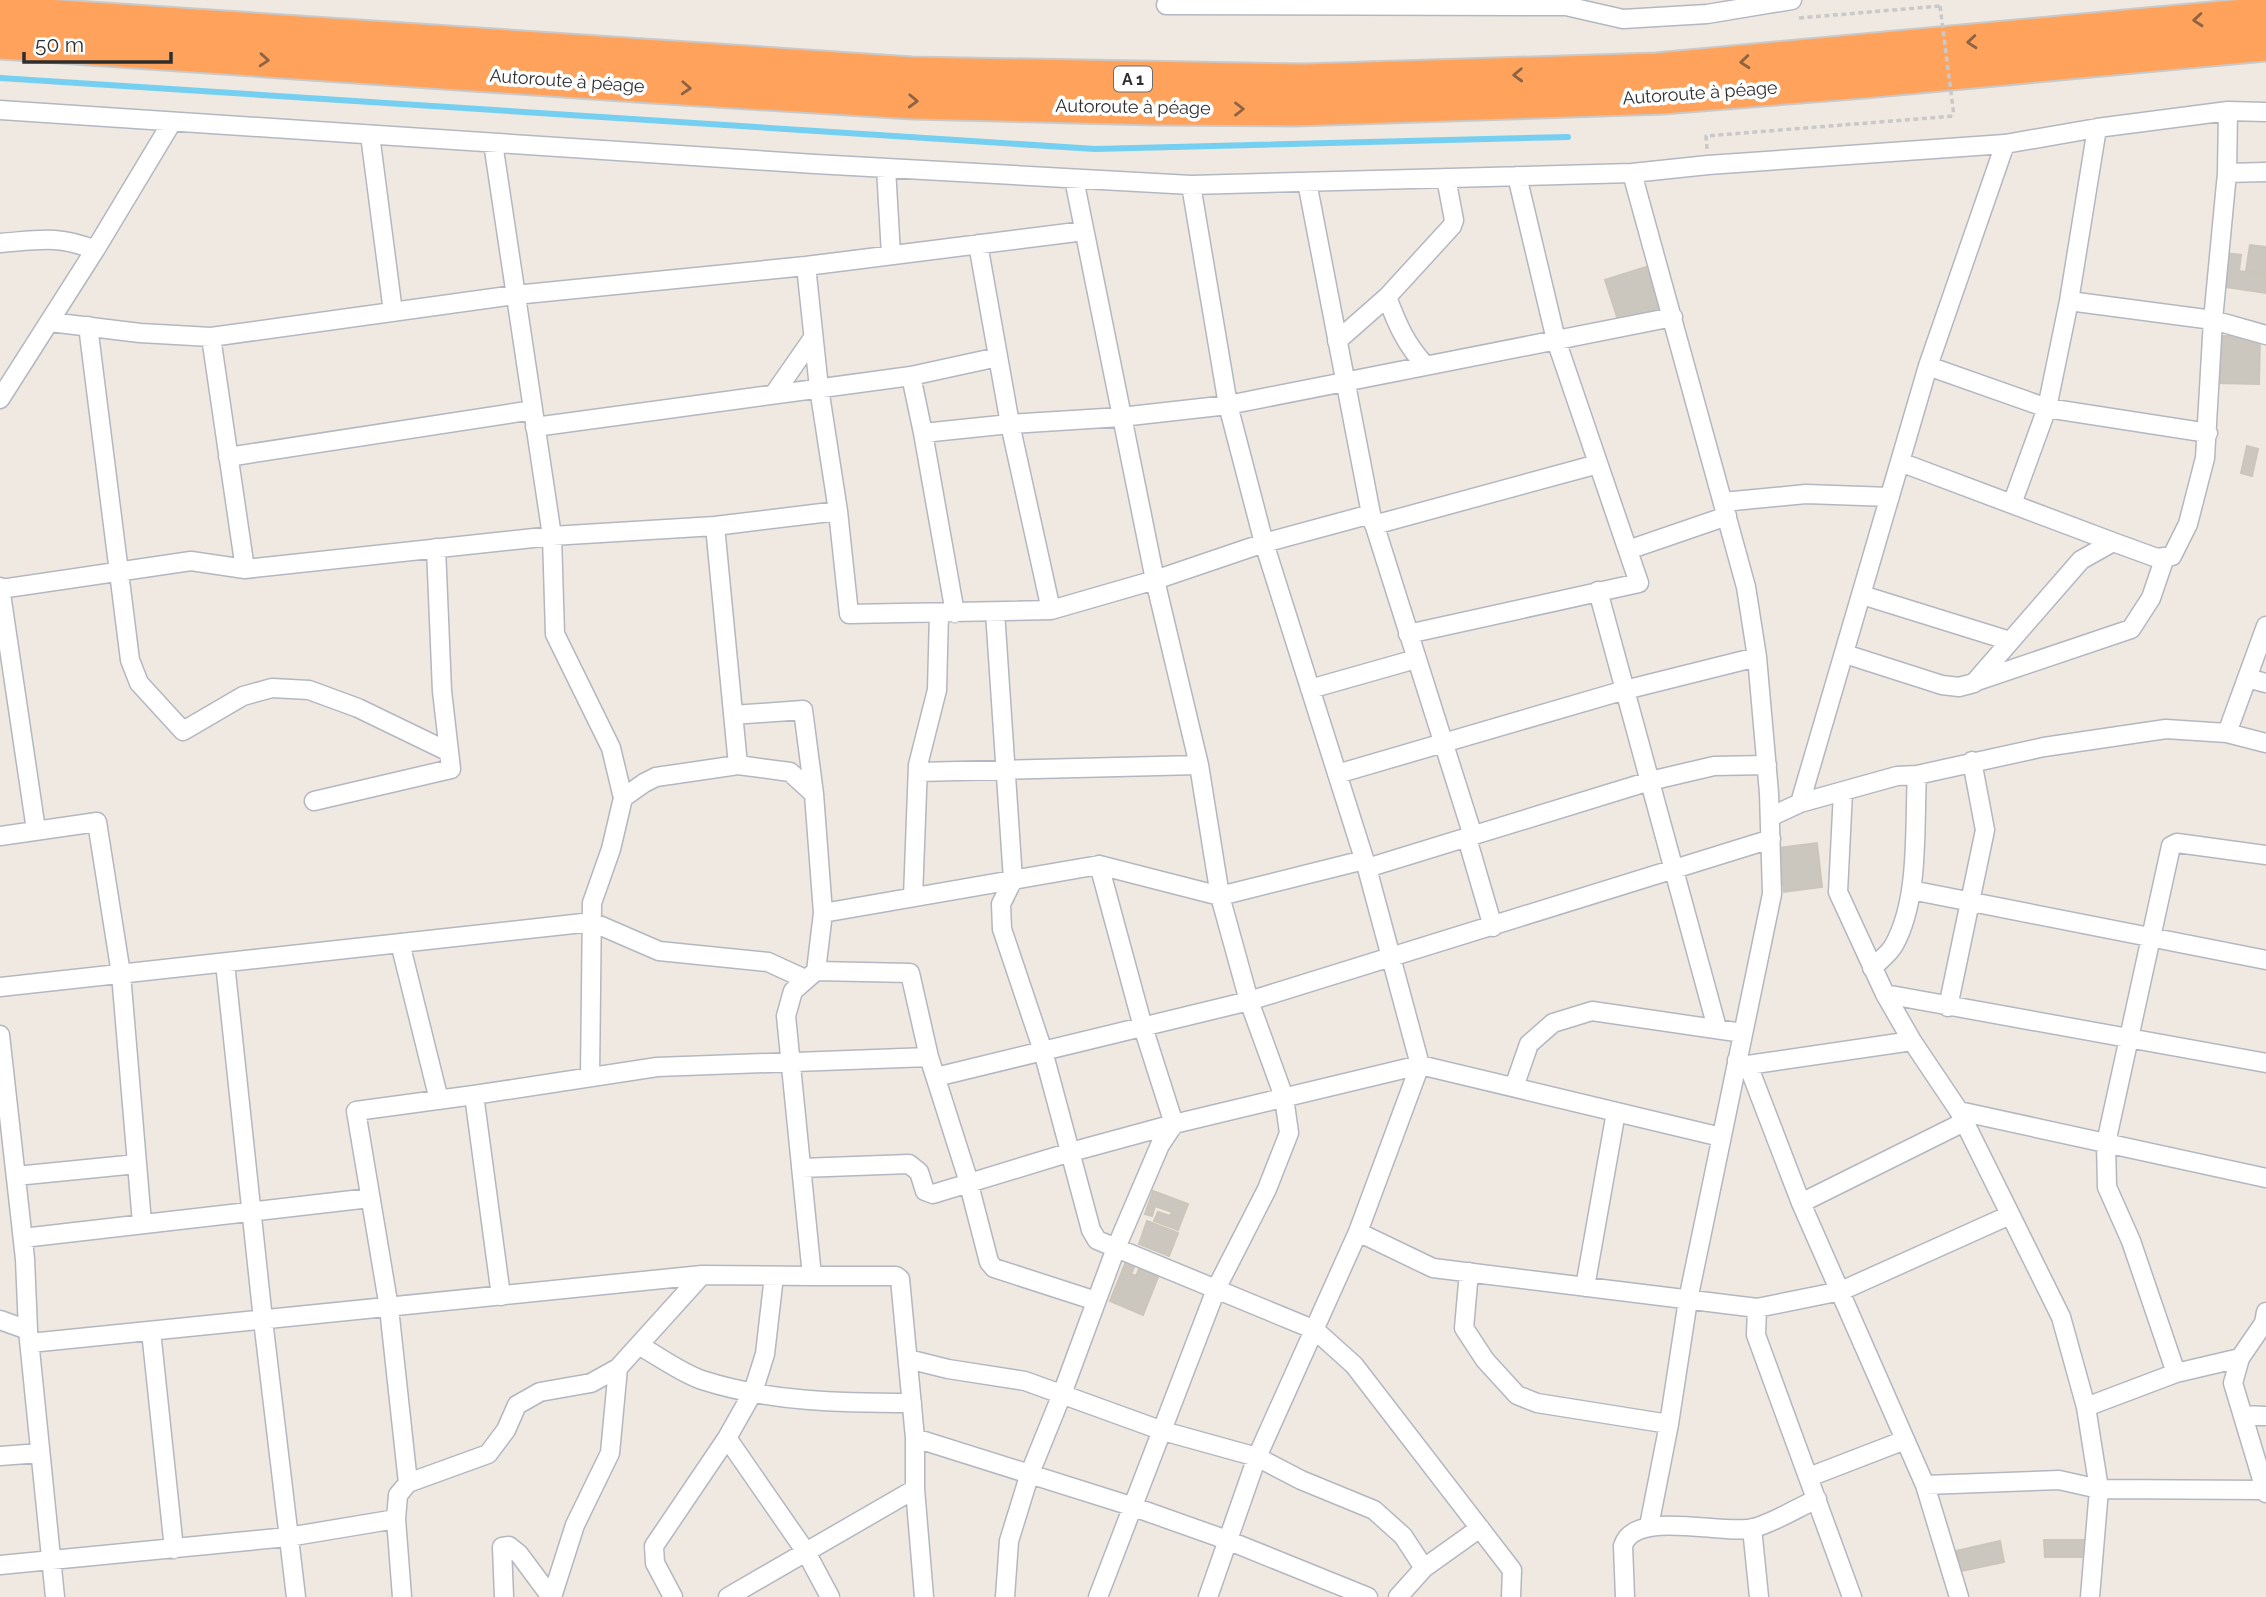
<svg xmlns="http://www.w3.org/2000/svg" width="2266" height="1597" font-family="Raleway,sans-serif">
<style>
.lines{fill:none;stroke-linecap:round;stroke-linejoin:round}
.stream{stroke:#75cff0;stroke-width:6}
.building{fill:#cbc7bf;stroke:#cbc5ba;stroke-width:2}
.minor-casing{stroke:#b4b7c1;stroke-width:21}
.motorway-casing{stroke:#c9c9c9;stroke-width:37}
.path{stroke:#c9c9c9;stroke-width:3.5;stroke-dasharray:5 3.5;stroke-linecap:butt}
.minor{stroke:#fff;stroke-width:18}
.motorway{stroke:#ffa35c;stroke-width:33}
.path-bridge{stroke:#c9c9c9;stroke-width:3.5;stroke-dasharray:5 3.5;stroke-linecap:butt}
.oneway{stroke:#8c6343}
.labels{text-anchor:middle;stroke-width:7;stroke-linejoin:round;paint-order:stroke}
.shield{fill:#fff;stroke:#6d6d6d;stroke-width:2}
.shield-label{font-size:16px;font-weight:bold;fill:#2e2e2e}
.street-label{font-size:18px;fill:#2e2e2e;stroke:#fff}
</style>
<rect width="100%" height="100%" fill="#efe9e1"/>
<g class="lines">
<path class="stream" d="M0 78 1095 149 1568 137"/>
</g>
<path class="building" d="M2250 245 2266 247V274L2246 271Z
M2224 253 2241 255 2239 271 2266 275V293L2219 286Z
M1646 267 1661 313 1620 326 1605 280Z
M2218 336H2260L2259 384 2217 383Z
M2247 446 2258 449 2252 476 2241 473Z
M1817 843 1822 887 1784 892 1779 848Z
M1153 1191 1188 1204 1178 1230 1154 1221 1158 1212 1170 1216 1172 1212 1155 1206 1152 1216 1145 1214Z
M1147 1221 1178 1233 1169 1256 1139 1244Z
M1127 1259 1136 1263 1131 1274 1136 1276 1141 1264 1160 1272 1143 1315 1110 1301Z
M2044 1540H2088V1557H2045Z
M2000 1541 2004 1562 1961 1571 1956 1551Z"/>
<g class="lines">
<defs>
<path id="minor" d="M1166 5 1566 6 1623 19 1707 14 1792 0
M0 110 815 164 1191 185 1632 173 1708 165 2005 144 2097 128 2228 111 2266 112
M370 135 393 312
M493 143 552 536 555 634 611 748 623 798 611 849 592 903 590 1077
M886 168 891 255
M1632 173 1746 587 1757 657 1769 793 1772 894 1688 1300 1669 1424 1649 1526
M2227 173 2266 172
M1074 179 1155 580 1199 765 1220 896 1249 1001 1284 1097 1289 1133 1267 1189 1217 1287 1098 1597
M1307 182 1371 514 1473 836
M1191 185 1228 405 1264 543 1367 868 1420 1065 1358 1232 1257 1457 1208 1597
M0 243C39 240 58 235 95 250
M978 244 1010 424 1051 610
M806 266 819 388 838 511 849 614 1051 610 1155 580 1264 543 1371 514
M1387 297C1397 324 1406 345 1426 366
M2069 301 2213 320 2266 335
M50 322 140 333 211 337 515 295 806 266 1084 231
M88 326 130 660 139 683 183 731 243 696 272 688 309 690 358 708 449 752
M211 337 245 569
M1337 341 1387 297 1452 226 1454 220 1446 178
M998 357 911 376 923 433 1010 424 1121 417 1228 405 1673 317
M1928 366 2047 408 2208 433
M774 394 813 338
M0 399 95 250 172 122
M535 427 911 376
M923 433 955 613
M228 457 533 410
M1900 462 2113 542
M1723 502 1806 494 1890 497
M2012 504 2047 408 2069 301 2097 128
M1374 525 1598 464
M1628 550 1727 516
M0 587 36 830
M0 589 191 561 245 569 552 536 715 526 838 511
M1598 591 1717 1028
M1862 595 2010 641
M995 612 1013 880 1001 904 1002 929 1043 1051 1091 1230 1097 1240 1315 1330 1354 1365 1512 1570 1511 1597
M1408 634 1639 583 1556 340 1517 176
M1845 654 1942 685 1959 687 1974 683 2081 560 2113 542 2157 558 2172 556 2188 524 2205 458 2213 320 2227 173 2228 111
M2247 678 2266 683
M1977 681 2131 629 2151 598 2165 557
M1310 689 1416 659
M733 715 803 710 814 794
M2227 733 2266 626
M918 772 1199 765
M1337 774 1625 690 1757 657
M1843 792 1838 892 1885 994 1912 1041 1959 1111 2061 1317 2086 1407 2099 1489 2090 1597
M623 798 644 783 656 777 738 765
M314 801 451 769 442 691 436 548
M1800 803 1928 366 2005 144
M1770 817 1800 803 1897 776 1917 775 2044 747 2166 729 2227 733 2266 743
M0 836 97 822 121 974 142 1223
M1467 838 1493 927
M1367 868 1650 781 1714 766 1767 765
M1911 890 2266 960
M913 897 918 765 937 690 939 613
M823 913 1099 865 1220 896 1364 860
M400 943 439 1100
M225 963 263 1320 296 1597
M1872 968C1879 961 1889 954 1894 945 1920 898 1914 827 1917 775
M816 971 910 973 929 1057 966 1173 989 1262 994 1268 1096 1301
M0 987 592 922 659 951 768 962 805 979
M1885 994 2266 1063
M1948 1007 1985 830 1972 761
M0 1035 25 1259 28 1330
M1737 1060 1748 1065 1912 1041
M1748 1065 1801 1203 1925 1485 1959 1597
M936 1077 1249 1001 1771 839
M1514 1087 1529 1044 1553 1023 1592 1011 1743 1033
M474 1095 501 1296
M1959 1111 2266 1178
M801 1168 909 1164 919 1172 925 1191 933 1194 1071 1152 1174 1124 1420 1065 1721 1137
M16 1176 137 1164
M1801 1203 1964 1122
M1358 1232 1433 1268 1757 1308 1841 1291 2010 1215
M23 1238 370 1198
M1469 1272 1464 1328 1485 1360 1517 1395 1537 1403 1669 1424
M1585 1287 1616 1112
M1757 1308 1756 1335 1852 1597
M2266 1312 2264 1323 2240 1358 2233 1383 2266 1493
M0 1320 28 1330 55 1597
M151 1331 174 1549
M30 1343 702 1275 812 1276 786 1016 793 991 816 971 823 913 814 794 790 772 738 765 715 526
M640 1346C660 1357 681 1373 702 1380 770 1402 842 1403 912 1403
M908 1359 948 1369 1025 1381 1163 1431 1257 1457 1301 1480 1374 1510 1403 1536 1424 1568 1398 1597
M2176 1373 2131 1241 2107 1187 2106 1143 2171 846 2177 843 2266 855
M2086 1407 2176 1373 2240 1358
M2243 1415 2266 1416
M727 1438 806 1552 830 1597
M915 1438 1131 1506 1227 1540 1368 1597
M0 1456 40 1453
M1809 1477 1905 1440
M408 1483 389 1308 356 1111 474 1095 657 1067 929 1057
M1925 1485 2059 1480 2099 1489 2265 1490
M915 1489 924 1597
M1752 1528 1759 1597
M0 1565 288 1537 396 1519
M1424 1568 1480 1528
M402 1597 396 1519 398 1495 408 1483 488 1454 506 1430 517 1405 540 1392 591 1383 618 1368 702 1275
M504 1597 502 1547 509 1546 519 1554 551 1597
M552 1597 575 1525 610 1453 618 1368
M673 1597 655 1563 654 1546 727 1438 753 1392 765 1354 774 1276
M728 1597 915 1489V1438L900 1279 896 1276H812
M1005 1597 1009 1541 1030 1473 1062 1394 1116 1248 1160 1145 1174 1124 1143 1027 1099 865
M1625 1597 1623 1546C1634 1508 1724 1536 1754 1528 1775 1522 1797 1508 1817 1499"/>
<path id="motorway" d="M0 13 911 74 1304 81 1657 70 2266 14
M0 42 652 86 913 102 1156 108 1295 109 1662 97 1864 81 2266 44"/>
</defs>
<use href="#minor" class="minor-casing"/>
<use href="#motorway" class="motorway-casing"/>
<path class="path" d="M1799 18 1940 6
M1707 149 1706 136 1954 116"/>
<use href="#minor" class="minor"/>
<use href="#motorway" class="motorway"/>
<path class="path-bridge" d="M1940 6 1954 116"/>
</g>
<defs><path id="oneway-chevron" d="M-2-3.5L2.5 0L-2 3.5" fill="none" stroke-width="1.6" stroke-linecap="round" stroke-linejoin="round" transform="scale(1.75)"/></defs>
<g class="oneway">
<use href="#oneway-chevron" transform="translate(2198 20) rotate(175)"/>
<use href="#oneway-chevron" transform="translate(1972 42) rotate(175)"/>
<use href="#oneway-chevron" transform="translate(264 60) rotate(4)"/>
<use href="#oneway-chevron" transform="translate(1745 62) rotate(175)"/>
<use href="#oneway-chevron" transform="translate(1518 75) rotate(178)"/>
<use href="#oneway-chevron" transform="translate(686 88) rotate(3)"/>
<use href="#oneway-chevron" transform="translate(913 101) rotate(2)"/>
<use href="#oneway-chevron" transform="translate(1239 109)"/>
</g>
<g class="labels">
<rect class="shield" x="1114" y="66.5" width="38" height="25" rx="5"/>
<g class="shield-label">
<text x="1133" y="85">A 1</text>
</g>
<g class="street-label">
<text transform="translate(567 81) rotate(4)" y="6">Autoroute à péage</text>
<text transform="translate(1700 93) rotate(-4)" y="6">Autoroute à péage</text>
<text transform="translate(1133 107) rotate(1)" y="6">Autoroute à péage</text>
</g>
</g>
<path d="M24 52v10h147v-10" fill="none" stroke="#2e2e2e" stroke-width="3.5"/>
<text x="35" y="52" font-size="21" fill="#2e2e2e" stroke="#ffffff" stroke-width="5" paint-order="stroke">50 m</text>
</svg>
